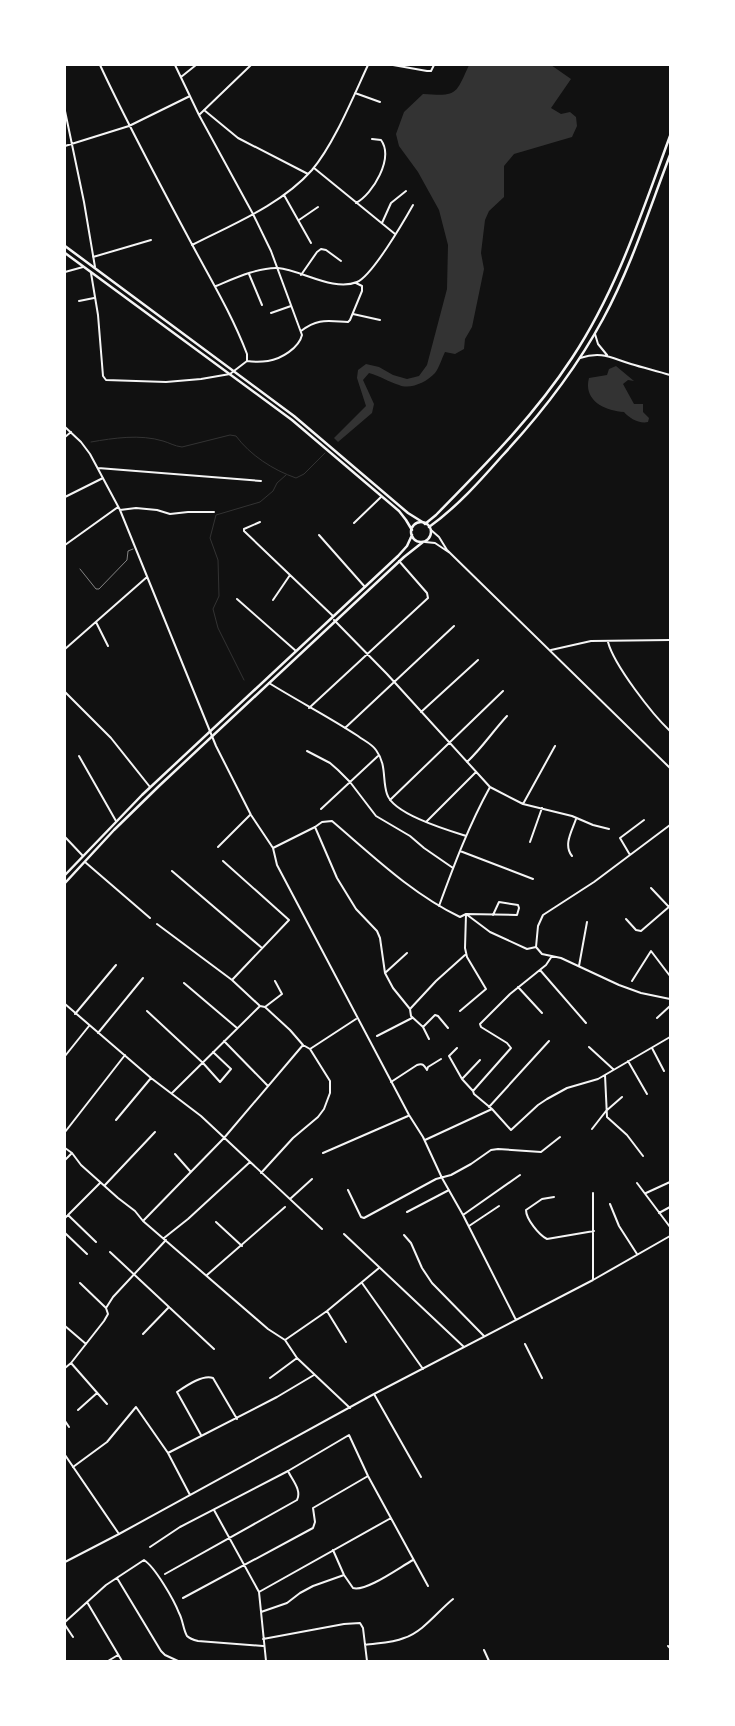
<svg xmlns="http://www.w3.org/2000/svg" width="735" height="1726" font-family="'IBM Plex Serif',serif">
<style>
.water{fill:#333}
.lines{fill:none;stroke-linecap:round;stroke-linejoin:round}
.stream{stroke:#333;stroke-width:1}
.service{stroke:#f5f5f5;stroke-width:0.5}
.minor{stroke:#f5f5f5;stroke-width:2}
.tertiary{stroke:#f5f5f5;stroke-width:2}
.secondary{stroke:#f5f5f5;stroke-width:2.5}
.primary{stroke:#f5f5f5;stroke-width:2.5}
</style>
<rect width="100%" height="100%" fill="#111"/>
<path class="water" d="M469 65H551L571 79 551 108 561 114 570 112 576 117 577 126 572 137 514 154 504 166V197L489 211 485 220 481 253 484 269 472 327 465 339 464 349 455 354 445 352C442 358 439 368 435 373 427 382 410 390 399 385 389 382 380 376 369 373L363 380 374 404 372 413 338 442 334 438 366 406 357 378 358 370 366 364 379 367 393 375 407 379 419 376 427 365 447 289 448 245 439 210 418 172 399 146 396 134 404 112 423 94C457 96 455 96 469 65Z
M616 366 634 381 628 380 623 384 634 404H643V412L649 418 648 422C639 424 629 418 624 412 604 411 583 400 589 378L607 375 609 369Z"/>
<g class="lines">
<path class="stream" d="M91 442C114 438 140 434 163 441 170 443 174 446 182 447L230 435 236 436C250 455 273 470 296 478L304 474 325 453
M244 680 218 628 213 609 219 596 218 560 210 538 216 515 260 502 273 491 277 483 286 475"/>
<path class="service" d="M80 569 96 589H99L127 560 128 551 133 549"/>
<path class="minor" d="M175 65 199 115 253 214 271 251 302 335C299 348 281 359 268 361 261 362 254 362 247 361
M393 65 427 71H431L434 65
M181 77 196 65
M355 93 380 102
M204 110 238 138 308 174
M65 111 84 202 95 267
M199 115 251 65
M65 146 129 126 190 96
M314 168 395 234
M284 195 311 243
M356 203C373 194 394 158 381 140L372 139
M299 220 318 207
M382 223 391 203 406 191
M192 245C233 224 281 205 312 170 334 144 353 97 368 65
M93 257 151 240
M65 272 83 267
M91 273 98 315 103 376 106 380 166 382 201 379 230 374 247 361V354C231 312 208 275 187 235 157 179 127 123 100 65
M249 274 262 305
M301 275 317 252 321 249 326 250 341 261
M216 286C233 279 259 267 278 268 301 270 334 292 357 282 372 276 404 221 413 205
M79 301 94 298
M271 313 291 306
M353 314 380 320
M301 331C318 318 327 321 348 322L350 320 362 291V286L356 283
M595 334 598 344 607 355
M580 358C602 351 611 358 631 364 644 368 657 371 670 375
M65 427 81 442 90 454 120 510 216 746 251 815 273 848 277 865 409 1115 423 1137 442 1178 463 1215 516 1320
M65 437 71 432
M98 468 261 481
M65 497 103 478
M120 510 136 508 157 510 170 514 188 512H214
M260 522 244 529V531L333 616
M354 523 381 497
M319 535 365 587
M65 545 118 507
M237 599 296 651
M273 600 290 575
M334 620 387 674 490 787 523 804 572 816 593 825 609 829
M96 622 108 646
M608 642C614 665 652 714 670 731
M65 649 147 577
M551 650 591 641 670 640
M269 683C298 701 329 717 358 736 363 740 372 744 376 750 387 765 382 779 387 794 393 814 447 830 466 836
M65 692 111 738 150 787
M309 708 428 598 427 593 399 561
M421 712 478 660
M345 728 454 626
M307 751 330 763 338 770 350 782 376 816 410 836 424 848 453 868
M79 756 116 821
M467 762C482 748 493 731 507 716
M390 800 503 691
M523 804 555 746
M321 809 378 756
M426 822 476 772
M315 827 337 878 356 909 377 931 380 938 385 973 393 988 410 1009 411 1016 423 1027 429 1039
M65 837 83 856
M530 842 542 808
M218 847 250 815
M273 848 315 827 322 822 332 821C373 856 412 894 460 917L466 914 490 932 527 949 536 947
M460 851 533 879
M630 855 620 838 644 820
M572 856C563 845 572 831 576 819
M223 861 289 920 232 980
M85 862 150 918
M172 871 262 948
M651 888 669 907
M439 906C454 865 469 825 490 787
M626 919 636 930 641 931 670 906
M157 924 232 980 260 1006 265 1007 290 1030 303 1045 310 1049 330 1081V1093L324 1109 318 1117 293 1138 261 1173
M536 947 538 926 543 915 594 882 670 825
M536 947 542 954 561 958 619 985 641 993 670 999
M552 956 546 965 510 994 480 1024 481 1027 507 1043 511 1048 473 1091 474 1094 492 1109 511 1130 538 1105 547 1099 567 1088 598 1079 670 1037
M579 966 587 922
M540 970 586 1023
M385 973 407 953
M632 981 651 951 670 976
M184 983 237 1028
M518 987 542 1013
M65 1004 151 1078 201 1116 322 1229
M265 1007 282 994 275 981
M410 1009 436 981 465 955
M147 1011 203 1063 220 1082 231 1069 213 1052
M460 1011 486 989 467 957 465 948 466 914 517 915 519 908 518 905 499 902 493 915
M75 1014 116 965
M657 1018 670 1006
M423 1027 435 1015 438 1016 448 1028
M98 1033 143 978
M377 1036 412 1018
M224 1041 268 1086
M589 1047 613 1069
M457 1048 449 1056 462 1079 473 1091
M652 1048 664 1071
M310 1049 356 1019
M65 1056 89 1026
M628 1061 647 1094
M605 1075 607 1117 627 1135 643 1156
M462 1079 480 1060
M391 1082 417 1065C423 1063 424 1065 427 1070L428 1067 441 1059
M172 1093 259 1007
M489 1107 549 1041
M116 1120 151 1078
M592 1129 606 1111 622 1097
M65 1132 125 1055
M425 1140 492 1109
M65 1148 72 1153 81 1165 118 1198 135 1211 143 1221 268 1329 285 1340 297 1358 350 1408
M323 1153 408 1116
M175 1154 190 1171
M65 1160 72 1153
M637 1183 670 1227
M105 1185 155 1132
M348 1190 361 1217 364 1218 436 1179 451 1175 471 1164 491 1150 498 1149 541 1152 560 1137
M593 1193V1280
M646 1193 670 1182
M554 1197 542 1199 526 1210C526 1219 539 1235 547 1239L594 1231
M290 1199 312 1179
M610 1204 619 1226 637 1254
M407 1212 449 1190
M659 1213 670 1207
M68 1215 96 1242
M463 1215 520 1175
M65 1218 100 1183
M143 1221 224 1138 303 1045
M216 1222 242 1246
M469 1226 499 1206
M65 1233 87 1254
M344 1234 464 1347
M404 1235 411 1243 422 1268 432 1283 484 1336
M164 1238 188 1219 250 1162
M110 1252 214 1349
M207 1275 285 1207
M362 1283 423 1369
M106 1308 113 1297 166 1240
M327 1311 346 1342
M65 1326 86 1344
M143 1334 169 1307
M285 1340 327 1311 379 1268
M525 1344 542 1378
M71 1363 107 1404
M65 1368 71 1363 104 1321 108 1314 106 1308 80 1283
M270 1378 297 1358
M374 1394 421 1477
M78 1410 97 1393
M65 1421 69 1427
M201 1435 177 1392C186 1386 203 1374 213 1378L237 1419
M168 1453 277 1397 314 1375
M73 1467 107 1442 136 1407 168 1453 190 1495
M214 1510 259 1592 266 1661
M119 1534 374 1394 593 1280 670 1236
M150 1547 180 1527 288 1471 349 1435 368 1476 428 1586
M333 1550 344 1575 353 1588C366 1592 400 1567 413 1560
M165 1574 297 1500C302 1490 292 1480 288 1471
M117 1578 161 1651 165 1655 178 1661
M259 1592 391 1518
M183 1598 313 1528 315 1522 313 1508 368 1476
M87 1602 122 1661
M261 1612 287 1603 300 1593 313 1586 344 1575
M65 1622 106 1585 144 1560C155 1567 174 1600 179 1613 183 1620 183 1629 187 1636 190 1639 194 1640 198 1641L263 1646
M65 1625 73 1637
M263 1639 344 1624 360 1623 363 1628 367 1661
M365 1645C378 1643 392 1643 404 1638 423 1632 438 1611 453 1599
M668 1646 670 1648
M484 1650 489 1661
M108 1661 118 1655"/>
<path class="tertiary" d="M431 530 439 537 447 550 670 768
M425 542 435 543 450 553
M65 1455 119 1534 65 1562"/>
<path class="secondary" d="M425 524 436 515C485 465 534 416 572 358 617 290 642 212 670 136
M429 527C457 507 480 481 502 456 541 414 576 369 603 319 631 267 649 210 670 155"/>
<path class="primary" d="M65 246 294 416 408 513 424 523
M65 253 292 420 399 511 406 520 412 530
M411 532a10 10 0 1 1 20 0a10 10 0 1 1-20 0Z
M65 875 142 795 398 556 407 546 412 535
M65 883 114 830 159 786 404 557 423 542"/>
</g>
<rect width="735" height="1726" fill="none" stroke="#ffffff" stroke-width="132"/>
</svg>
